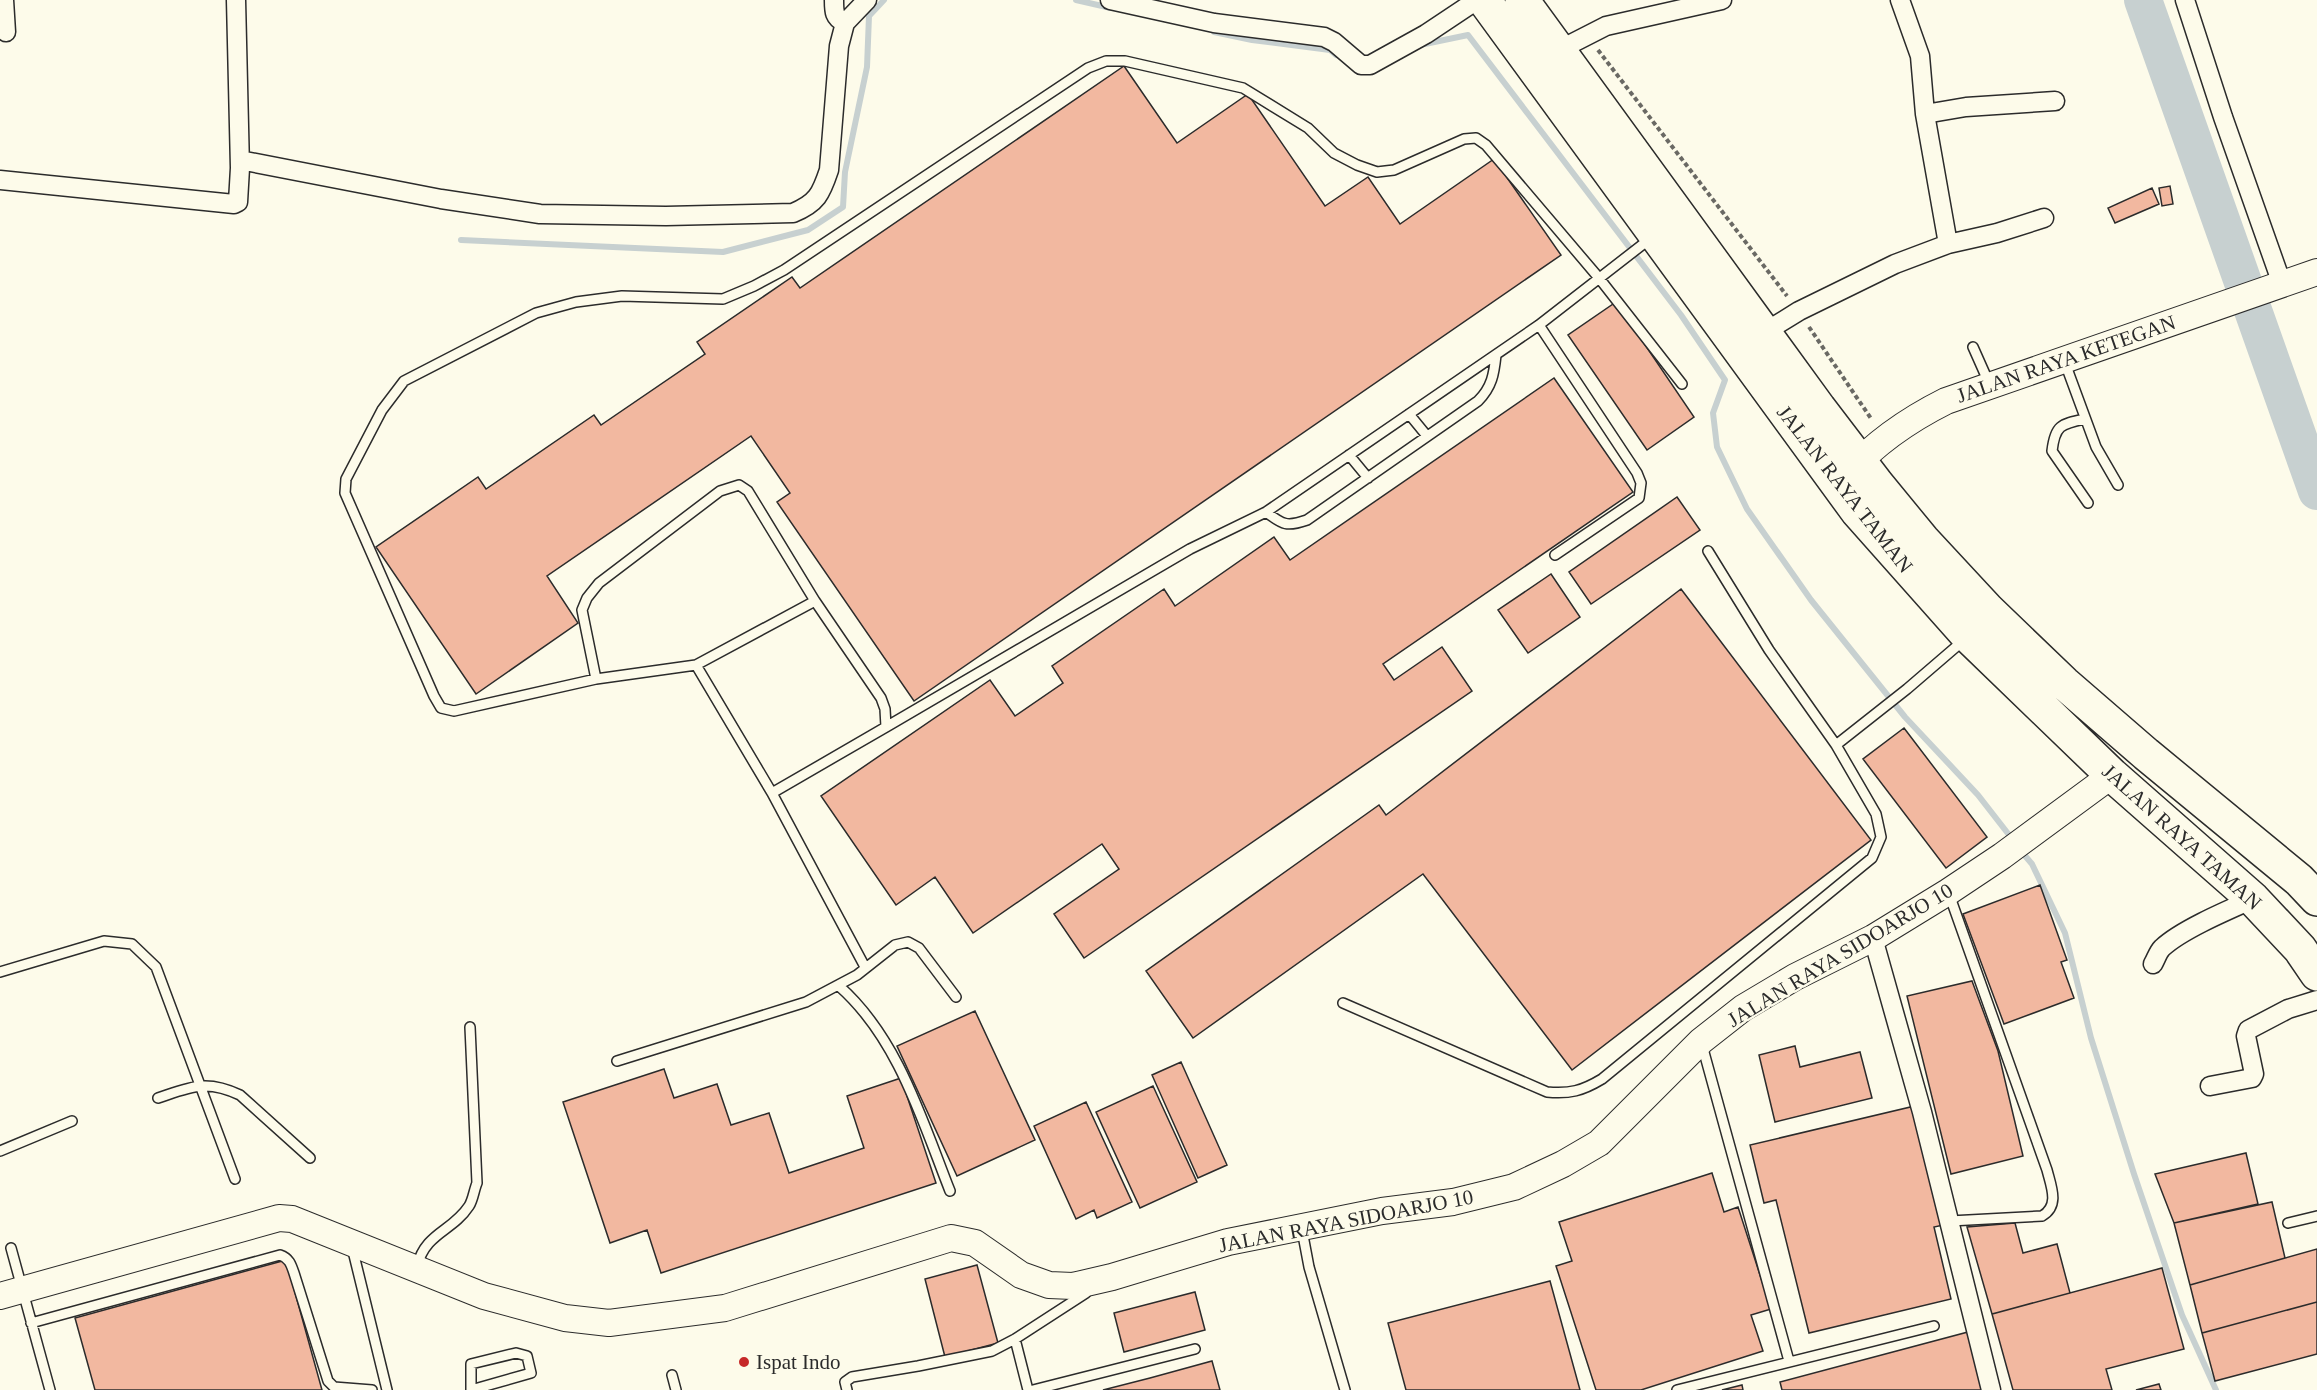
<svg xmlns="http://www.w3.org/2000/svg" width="2317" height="1390" font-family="'Times New Roman',serif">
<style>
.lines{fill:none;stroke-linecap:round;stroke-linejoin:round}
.stream{stroke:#c7d0d0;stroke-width:6}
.river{stroke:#c7d0d0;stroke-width:38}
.building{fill:#f2b8a0;stroke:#2b2b2b;stroke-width:1.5}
.lane-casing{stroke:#2b2b2b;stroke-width:12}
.street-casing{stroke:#2b2b2b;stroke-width:21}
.secondary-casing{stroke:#2b2b2b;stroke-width:28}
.highway-casing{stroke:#2b2b2b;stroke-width:36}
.path{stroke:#6a6964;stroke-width:4;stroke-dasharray:4.5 3;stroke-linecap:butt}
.lane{stroke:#fdfbea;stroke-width:9}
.street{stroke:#fdfbea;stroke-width:18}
.secondary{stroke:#fdfbea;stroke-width:26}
.highway{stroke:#fdfbea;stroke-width:33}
.poi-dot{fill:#c62828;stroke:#fdfbea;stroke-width:2}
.labels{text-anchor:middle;stroke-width:4.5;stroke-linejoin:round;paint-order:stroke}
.street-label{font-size:21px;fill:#2b2b2b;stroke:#fdfbea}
.poi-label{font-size:21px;fill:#2b2b2b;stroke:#fdfbea;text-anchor:start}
</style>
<rect width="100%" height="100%" fill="#fdfbea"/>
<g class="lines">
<path class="stream" d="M1076 0 1111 8
M1214 32 1252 40 1330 50 1336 55
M1420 45 1468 35 1681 315 1725 380 1713 413 1717 447 1747 509 1811 600 1905 717 1978 795 2013 840
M461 240 723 252 808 230 843 207 845 172 867 67 869 16 884 0
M2021 851 2032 864 2065 933 2091 1038 2134 1174 2182 1315 2216 1390"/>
<path class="river" d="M2143 0 2317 491"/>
</g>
<path class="building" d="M1124 66 1177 143 1248 94 1325 206 1368 177 1400 224 1494 159 1561 255 914 701 777 502 790 493 751 436 547 576 578 623 476 694 376 547 478 477 486 489 594 415 601 425 705 354 697 342 792 277 800 288Z
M2170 186 2173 204 2162 206 2159 188Z
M2152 188 2159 204 2115 223 2108 208Z
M1616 302 1694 417 1647 450 1568 335Z
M1554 378 1633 492 1383 664 1394 680 1442 647 1472 691 1084 958 1054 914 1119 869 1102 844 973 933 935 877 896 905 821 796 990 680 1015 716 1063 683 1052 666 1164 589 1175 606 1274 537 1290 560Z
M1677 497 1700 530 1591 604 1569 572Z
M1551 574 1580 617 1528 653 1498 610Z
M1681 589 1871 840 1572 1070 1423 874 1193 1038 1146 971 1379 805 1386 815Z
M1904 728 1987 837 1946 868 1863 759Z
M2040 885 2067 960 2061 962 2074 998 2004 1024 1963 914Z
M1972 981 1998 1051 2023 1156 1951 1174 1907 996Z
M975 1011 1035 1140 957 1176 897 1046Z
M1795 1046 1800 1067 1860 1052 1872 1098 1775 1122 1759 1055Z
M1181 1062 1227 1165 1198 1178 1152 1075Z
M664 1069 674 1098 717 1084 731 1125 769 1113 789 1173 864 1148 847 1096 901 1078 936 1183 661 1273 647 1230 610 1243 563 1102Z
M1153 1086 1197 1182 1140 1208 1096 1112Z
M1086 1102 1132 1202 1097 1218 1094 1210 1076 1219 1034 1126Z
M1919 1105 1948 1224 1934 1227 1951 1299 1809 1333 1776 1200 1764 1203 1750 1145Z
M2246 1153 2258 1204 2174 1223 2155 1174Z
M1712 1173 1724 1212 1738 1207 1771 1309 1751 1315 1763 1351 1641 1390H1596L1556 1266 1572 1261 1559 1222Z
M2272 1202 2285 1258 2190 1285 2174 1223Z
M2015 1223 2023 1253 2057 1244 2070 1293 1992 1314 1967 1227Z
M2317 1249V1302L2202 1333 2190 1285Z
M286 1260 322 1390H95L75 1318Z
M977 1265 998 1343 945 1357 925 1279Z
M2162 1268 2184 1349 2106 1369 2112 1390H2013L1992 1314Z
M1550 1281 1580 1390H1406L1388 1323Z
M1195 1292 1205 1330 1124 1352 1114 1313Z
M2317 1302V1354L2215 1381 2202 1333Z
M1968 1332 1984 1390H1782L1780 1382Z
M1212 1361 1220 1390H1103L1150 1378Z
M2159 1384 2161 1390H2136Z
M1742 1385 1743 1390H1722Z"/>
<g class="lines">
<defs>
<path id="lane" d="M1539 325 1637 473 1641 483 1639 498 1555 555
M1973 347 1989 383
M2065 363 2096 447 2118 485
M1409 414 1427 436
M2085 419C2061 424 2055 425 2052 451L2088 503
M1349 455 1368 478
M1266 512C1283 525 1287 527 1307 520L1478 401C1492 387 1494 374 1496 355
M1708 551 1769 650 1836 745 1907 689 1964 640
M815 601 696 665 596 679 454 711 441 708 434 696 345 493 346 479 382 410 404 381 536 313 576 302 622 296 723 299 754 286 784 270 1088 68 1106 61H1125L1243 88 1308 128 1334 153 1357 165 1377 172 1394 170 1464 139 1476 138 1486 145 1599 278 1682 384
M696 665 772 793 865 967
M596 679 582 610 587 598 599 583 720 491 739 485 748 491 815 601 881 698 885 709 886 727 772 793
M886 727 1190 549 1266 512 1539 325 1651 238
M1949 894 2047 1170C2051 1186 2060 1206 2042 1216L1950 1221
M0 972 104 941 132 944 156 967 235 1179
M839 986C898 1038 922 1120 950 1191
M1343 1003 1547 1092C1570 1094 1582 1091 1602 1079L1872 858 1881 837 1876 814 1836 745
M1702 1045 1789 1361
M617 1061 806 1002 857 975 895 945 908 942 919 948 956 997
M158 1098C191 1087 206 1079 240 1095L310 1158
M0 1151 72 1121
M2288 1223 2317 1216
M1302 1230 1309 1267 1345 1390
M352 1247 387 1390
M11 1248 50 1390
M417 1266C426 1232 452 1232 469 1206 473 1200 474 1190 477 1183L470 1027
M31 1323 280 1255C289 1258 291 1264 294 1273L328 1381 334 1387 372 1390
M1015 1339 1028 1390
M672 1375 676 1390
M471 1390V1364L516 1353 527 1356 531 1373 471 1390
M847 1390 845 1382 852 1377 918 1366 992 1351 1015 1339 1086 1293
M1033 1390 1195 1349
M1677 1390 1934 1326"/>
<path id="street" d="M4 0 6 32
M834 0C834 12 834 18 845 23
M1110 0 1214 23 1324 37 1334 42 1361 65H1370L1426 34 1477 0
M1900 0 1920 56 1925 114 1948 244
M2185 0 2223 117 2282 284
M1559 50 1606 26 1722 0
M1925 114 1966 107 2055 101
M240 160 441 199 540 214 666 216 793 213C817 203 821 194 829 170L839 46 845 23 867 0
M0 180 234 204 238 202 240 168 236 0
M1765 332 1799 311 1895 264 1948 244 1997 233 2044 218
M1873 938 1922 1112 1991 1390
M2153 964C2156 959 2158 952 2162 948 2181 930 2228 910 2253 899
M2210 1086 2252 1078 2254 1074 2246 1036 2248 1030 2288 1009 2317 1000"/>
<path id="secondary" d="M1848 473C1876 442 1908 420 1946 401L2317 272
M0 1296 279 1218 292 1219 484 1296 565 1318 609 1323 725 1308 951 1238 975 1243 1021 1275 1049 1285 1073 1286 1112 1277 1228 1242 1382 1211 1453 1202 1514 1187 1563 1164 1599 1143 1701 1041 1743 1008 1795 977 1873 938 1948 892 2002 856 2112 775"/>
<path id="highway" d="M1484 0 1857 511 1968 636 2112 775 2253 899 2300 949 2317 974
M1522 0 1819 408 1877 484 1923 540 1988 610 2064 683 2146 754 2299 880 2317 899"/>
</defs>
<use href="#lane" class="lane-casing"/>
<use href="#street" class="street-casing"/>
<use href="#secondary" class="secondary-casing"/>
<use href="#highway" class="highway-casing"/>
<path class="path" d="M1598 50 1787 296
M1809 327 1872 420"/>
<use href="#lane" class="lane"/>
<use href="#street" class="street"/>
<use href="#secondary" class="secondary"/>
<use href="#highway" class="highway"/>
</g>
<circle class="poi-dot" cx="744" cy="1362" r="6"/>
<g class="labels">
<g class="street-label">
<text transform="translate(2066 359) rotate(-19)" y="7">JALAN RAYA KETEGAN</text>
<text transform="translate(1845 489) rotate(52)" y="7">JALAN RAYA TAMAN</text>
<text transform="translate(2182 837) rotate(42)" y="7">JALAN RAYA TAMAN</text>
<text transform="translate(1840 955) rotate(-31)" y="7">JALAN RAYA SIDOARJO 10</text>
<text transform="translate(1346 1221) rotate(-11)" y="7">JALAN RAYA SIDOARJO 10</text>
</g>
<g class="poi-label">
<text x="756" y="1369">Ispat Indo</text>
</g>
</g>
</svg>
